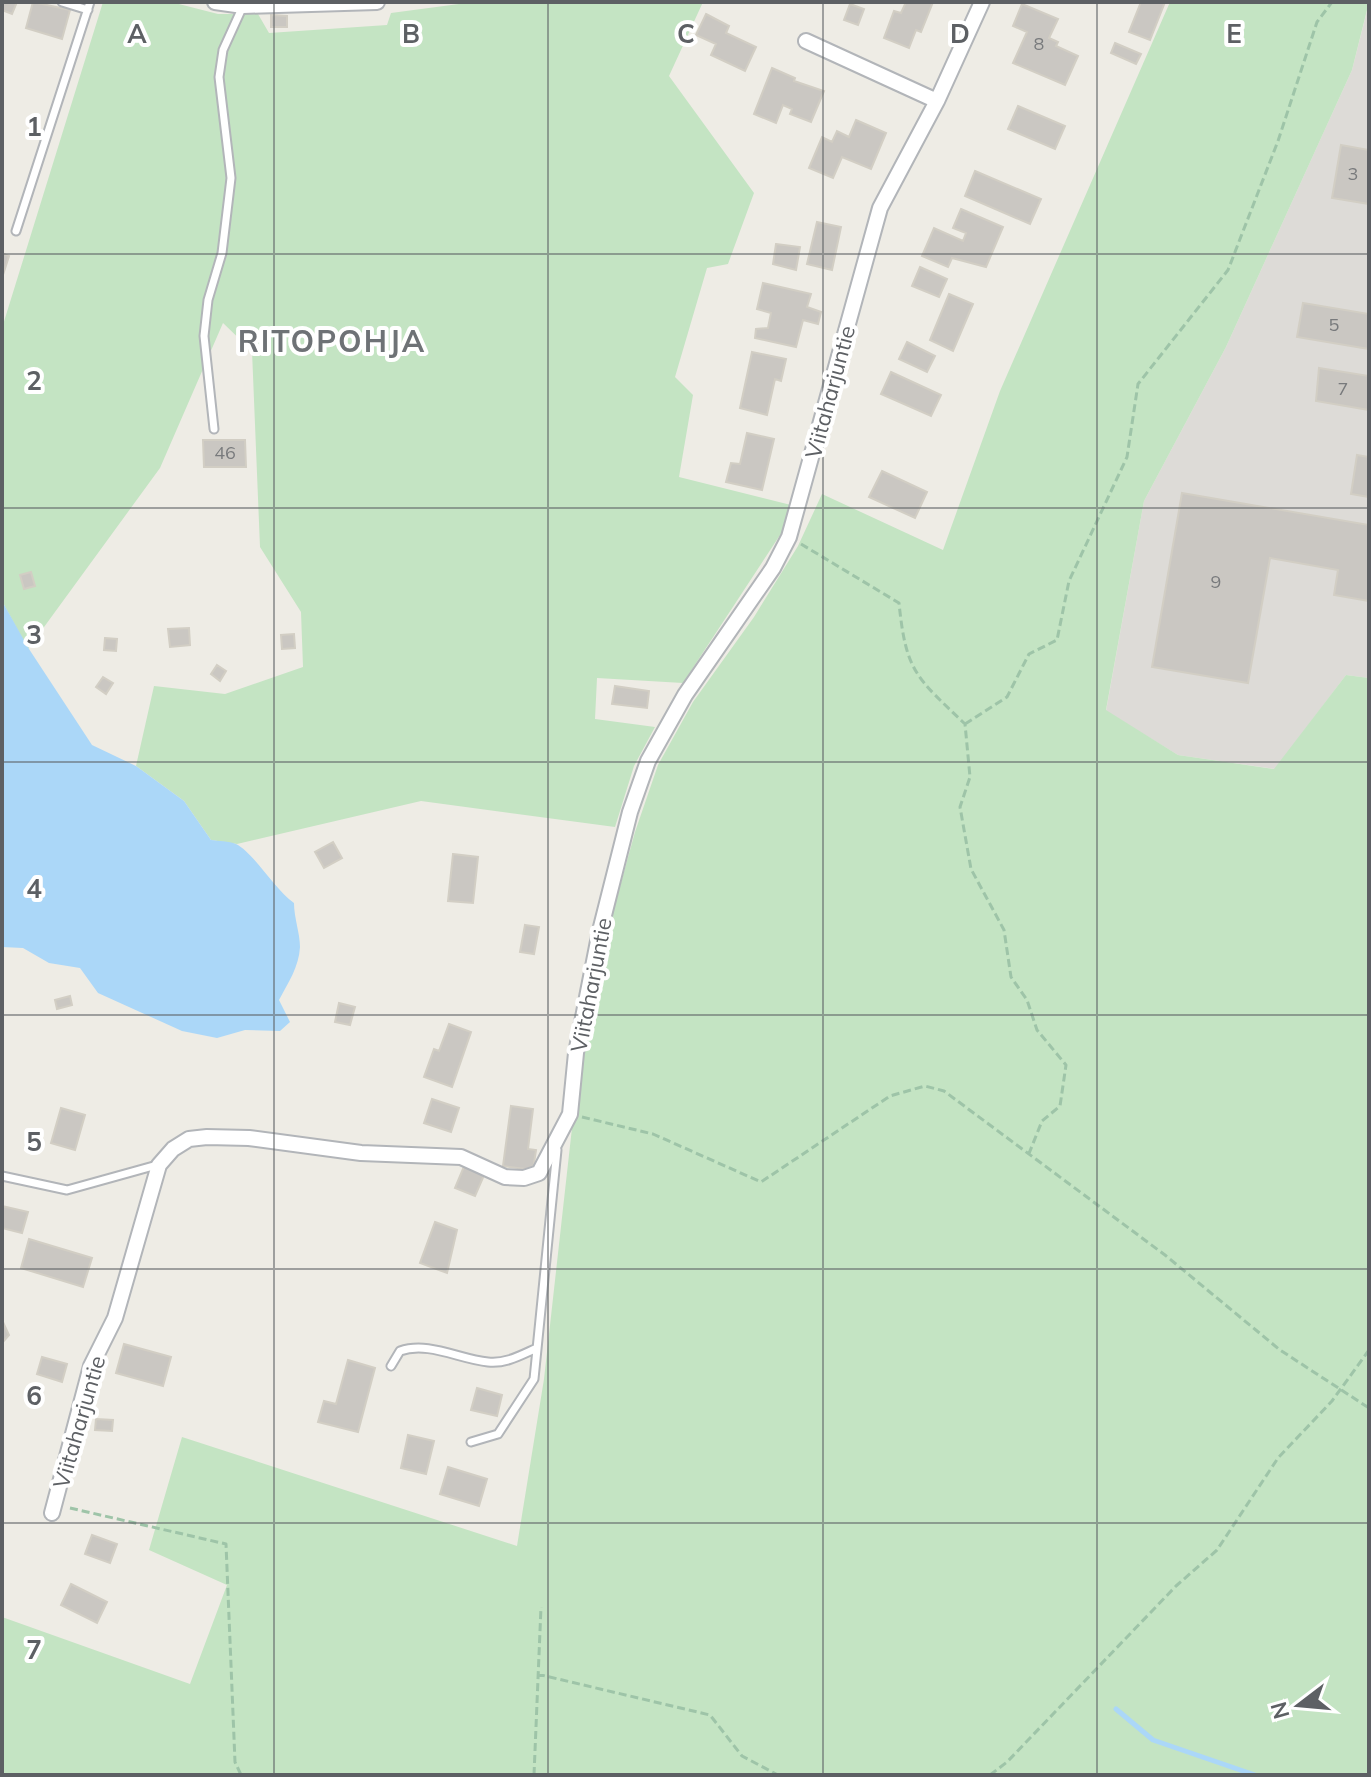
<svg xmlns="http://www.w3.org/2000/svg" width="1371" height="1777" font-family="Mulish,sans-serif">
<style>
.industrial{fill:#dddbd7}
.green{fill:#c4e4c3}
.water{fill:#abd7f8}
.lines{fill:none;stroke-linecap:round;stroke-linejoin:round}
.stream{stroke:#abd7f8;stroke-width:5}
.building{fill:#cac7c2;stroke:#d2cec4;stroke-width:2}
.lane-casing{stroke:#b2b5b9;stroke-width:11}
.street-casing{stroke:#b2b5b9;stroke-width:18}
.path{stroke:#9ec4a8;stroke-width:3;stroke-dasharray:8 4;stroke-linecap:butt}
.lane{stroke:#fff;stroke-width:7}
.street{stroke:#fff;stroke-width:14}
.grid{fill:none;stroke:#5d6064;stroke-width:2;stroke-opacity:0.55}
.labels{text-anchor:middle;stroke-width:8;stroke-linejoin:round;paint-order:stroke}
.number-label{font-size:18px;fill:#787a7c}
.street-label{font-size:22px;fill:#5d6064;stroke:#fff}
.district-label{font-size:30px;font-weight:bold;letter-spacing:2px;fill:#6e7276;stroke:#fff}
.grid-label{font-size:26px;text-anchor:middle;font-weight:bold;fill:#5d6064;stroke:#fff;stroke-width:8;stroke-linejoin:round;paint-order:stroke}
</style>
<rect width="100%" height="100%" fill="#eeece5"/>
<path class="industrial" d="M1369 3V678L1346 675 1275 769 1178 755 1106 711 1144 501 1226 347 1352 70Z"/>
<path class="green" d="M103 2H171L218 14H258L269 33 387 25 391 13 474 2H703L669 76 754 193 728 264 707 268 675 377 693 395 679 477 791 505 782 532 683 683 597 678 595 719 655 727 634 766 615 827 421 801 237 844 211 840 184 801 136 766 154 686 225 694 303 667 301 612 260 547 252 351 223 323 160 468 28 649 2 601V328Z
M1170 2H1369L1352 70 1226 347 1144 501 1106 710 1178 755 1274 769 1346 675 1369 678V1775H2V1617L190 1684 227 1585 149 1550 182 1437 517 1546 544 1379 576 1092 606 937 635 832 658 765 693 702 754 617 798 546 822 494 943 550 1000 391Z"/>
<path class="water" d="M2 601 29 649 92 745 136 766 184 801 211 840C218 841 229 841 236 844 253 852 274 889 294 903 294 918 300 933 300 947 299 967 288 983 279 1000L290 1022 280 1031 245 1030 217 1038 182 1031 98 993 80 968 49 963 23 948 2 947Z"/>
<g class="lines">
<path class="stream" d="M1116 1709 1153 1740 1255 1775"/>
</g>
<path class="building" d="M2 2H17L12 14 2 10Z
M33 2 70 10 62 39 26 28Z
M906 2H933L921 32 916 30 909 48 884 38 894 11 901 13Z
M1141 2H1165L1150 40 1129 32Z
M850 4 864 9 858 25 844 20Z
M1022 4 1058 19 1049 38 1058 42 1056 46 1078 56 1065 85 1013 63 1027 32 1013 26Z
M706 14 729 26 726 33 756 47 745 71 711 55 716 44 696 35Z
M271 15 287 16V27H271Z
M1115 43 1141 54 1136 64 1111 53Z
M772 68 795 78 794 81 824 91 811 122 790 114 792 109 783 105 776 123 754 114Z
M1018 106 1065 126 1055 149 1008 129Z
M856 120 886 133 871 169 842 157 833 178 809 168 822 137 832 142 837 131 849 137Z
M1341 145 1369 150V204L1332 198Z
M975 171 1041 199 1030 224 965 196Z
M961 209 1003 227 986 267 952 258 948 267 922 256 934 228 963 241 966 233 953 228Z
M817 222 841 227 832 270 807 264Z
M776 244 800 247 796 270 773 264Z
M2 253 9 256 2 278Z
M920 267 947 279 939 297 912 286Z
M763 283 811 294 807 307 821 312 818 324 803 320 796 347 755 338 756 329 768 328 771 313 757 309Z
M949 294 973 304 953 351 930 340Z
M1303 303 1369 314V349L1297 337Z
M907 342 935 356 927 372 899 359Z
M752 352 786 359 781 381 775 379 767 415 740 408Z
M1319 368 1369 376V410L1316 401Z
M891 372 941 395 931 416 881 394Z
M747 433 774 439 762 490 726 482 731 463 740 464Z
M203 440H245L246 467H204Z
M1357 455 1369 457V497L1351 494Z
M882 471 927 492 915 518 869 497Z
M1182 493 1369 525V601L1334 595 1338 570 1270 558 1248 683 1152 667Z
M31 572 35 586 24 589 20 575Z
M189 628 190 645 170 647 168 629Z
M294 634 295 648 282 649 281 635Z
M105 638 117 639 116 651 104 650Z
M217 665 226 671 220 681 211 674Z
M103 677 113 683 106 694 96 687Z
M615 686 649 691 647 708 612 704Z
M333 842 342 858 324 868 315 852Z
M453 854 478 857 473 903 448 901Z
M525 925 539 927 534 954 520 952Z
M70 996 72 1005 57 1009 55 1000Z
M339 1003 355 1007 350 1025 335 1022Z
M449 1024 471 1032 452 1087 424 1077 434 1049 439 1051Z
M432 1099 459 1108 451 1132 424 1123Z
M511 1106 533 1109 528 1149 536 1150 533 1170 503 1166Z
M61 1108 85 1115 75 1150 51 1143Z
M465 1164 485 1173 475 1196 455 1188Z
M2 1206 28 1212 22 1233 2 1228Z
M435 1222 457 1230 447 1273 420 1263Z
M29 1239 92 1258 83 1287 21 1268Z
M2 1320 9 1335 2 1343Z
M124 1344 171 1357 163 1386 116 1373Z
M42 1357 67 1364 62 1382 37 1374Z
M348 1360 375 1368 358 1432 318 1422 324 1401 336 1404Z
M477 1388 502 1395 497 1416 471 1410Z
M96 1419 113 1420 112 1431 95 1430Z
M408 1435 434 1441 426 1474 401 1468Z
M448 1467 487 1479 479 1506 440 1494Z
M92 1535 117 1544 110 1563 85 1554Z
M71 1584 107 1602 97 1623 61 1605Z"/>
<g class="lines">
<defs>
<path id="lane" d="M62 2 88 10
M16 231 90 2
M214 429 204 336 208 300 222 253 231 178 219 77 223 50 243 6
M2 1176 67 1190 157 1165
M391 1366 400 1351C428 1341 459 1359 488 1362 506 1364 521 1355 537 1348
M471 1442 498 1434 534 1379 557 1150"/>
<path id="street" d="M215 2 243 6 377 2
M806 41 937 101
M52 1513 91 1366 115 1318 159 1165 173 1149 189 1139 207 1137 249 1138 361 1153 461 1157 505 1177 524 1178 539 1173 570 1114 576 1053 600 931 630 812 648 761 685 695 773 568 789 537 880 208 937 101 982 2"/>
</defs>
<use href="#lane" class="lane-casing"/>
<use href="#street" class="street-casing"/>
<path class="path" d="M801 544 899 603C906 672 916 677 965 724L970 777 960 807 971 869 1004 930 1011 977 1027 1000 1037 1030 1066 1065 1060 1106 1042 1121 1028 1156
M965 724 1007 697 1029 654 1057 640 1069 581 1127 457 1138 384 1228 270 1278 141 1317 22 1332 2
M582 1117 653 1134 761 1182 890 1096 925 1086 944 1091 1165 1255 1280 1350 1369 1408
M70 1508 226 1544 235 1762 241 1775
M537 1674 710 1715 742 1756 778 1775
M534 1775 541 1607
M990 1775 1007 1762 1176 1586 1217 1550 1278 1458 1332 1401 1369 1350"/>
<use href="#lane" class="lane"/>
<use href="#street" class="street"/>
</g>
<path class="grid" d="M274 2V1775M548 2V1775M823 2V1775M1097 2V1775M2 254H1369M2 508H1369M2 762H1369M2 1015H1369M2 1269H1369M2 1523H1369"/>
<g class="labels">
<g class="number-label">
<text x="1039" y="50">8</text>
<text x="1353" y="180">3</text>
<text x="1334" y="331">5</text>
<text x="1343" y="395">7</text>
<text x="225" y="459">46</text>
<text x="1216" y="588">9</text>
</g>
<g class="street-label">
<text transform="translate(830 392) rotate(-75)" y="8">Viitaharjuntie</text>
<text transform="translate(591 985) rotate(-79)" y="8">Viitaharjuntie</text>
<text transform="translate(79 1422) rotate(-74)" y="8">Viitaharjuntie</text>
</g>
<g class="district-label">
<text x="332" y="352">RITOPOHJA</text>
</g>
</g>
<g class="grid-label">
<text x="137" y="43">A</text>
<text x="411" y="43">B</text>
<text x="686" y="43">C</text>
<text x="960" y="43">D</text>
<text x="1234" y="43">E</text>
<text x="34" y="136">1</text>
<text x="34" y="390">2</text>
<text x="34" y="644">3</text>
<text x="34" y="898">4</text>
<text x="34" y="1151">5</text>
<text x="34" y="1405">6</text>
<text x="34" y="1659">7</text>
</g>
<rect width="1371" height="1777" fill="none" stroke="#5d6064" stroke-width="8"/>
<g transform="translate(1299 1705) rotate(254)" stroke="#ffffff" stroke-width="6" paint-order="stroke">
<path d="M0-6L14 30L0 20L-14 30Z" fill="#5d6064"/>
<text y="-12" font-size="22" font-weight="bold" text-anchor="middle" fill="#5d6064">N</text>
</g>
</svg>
